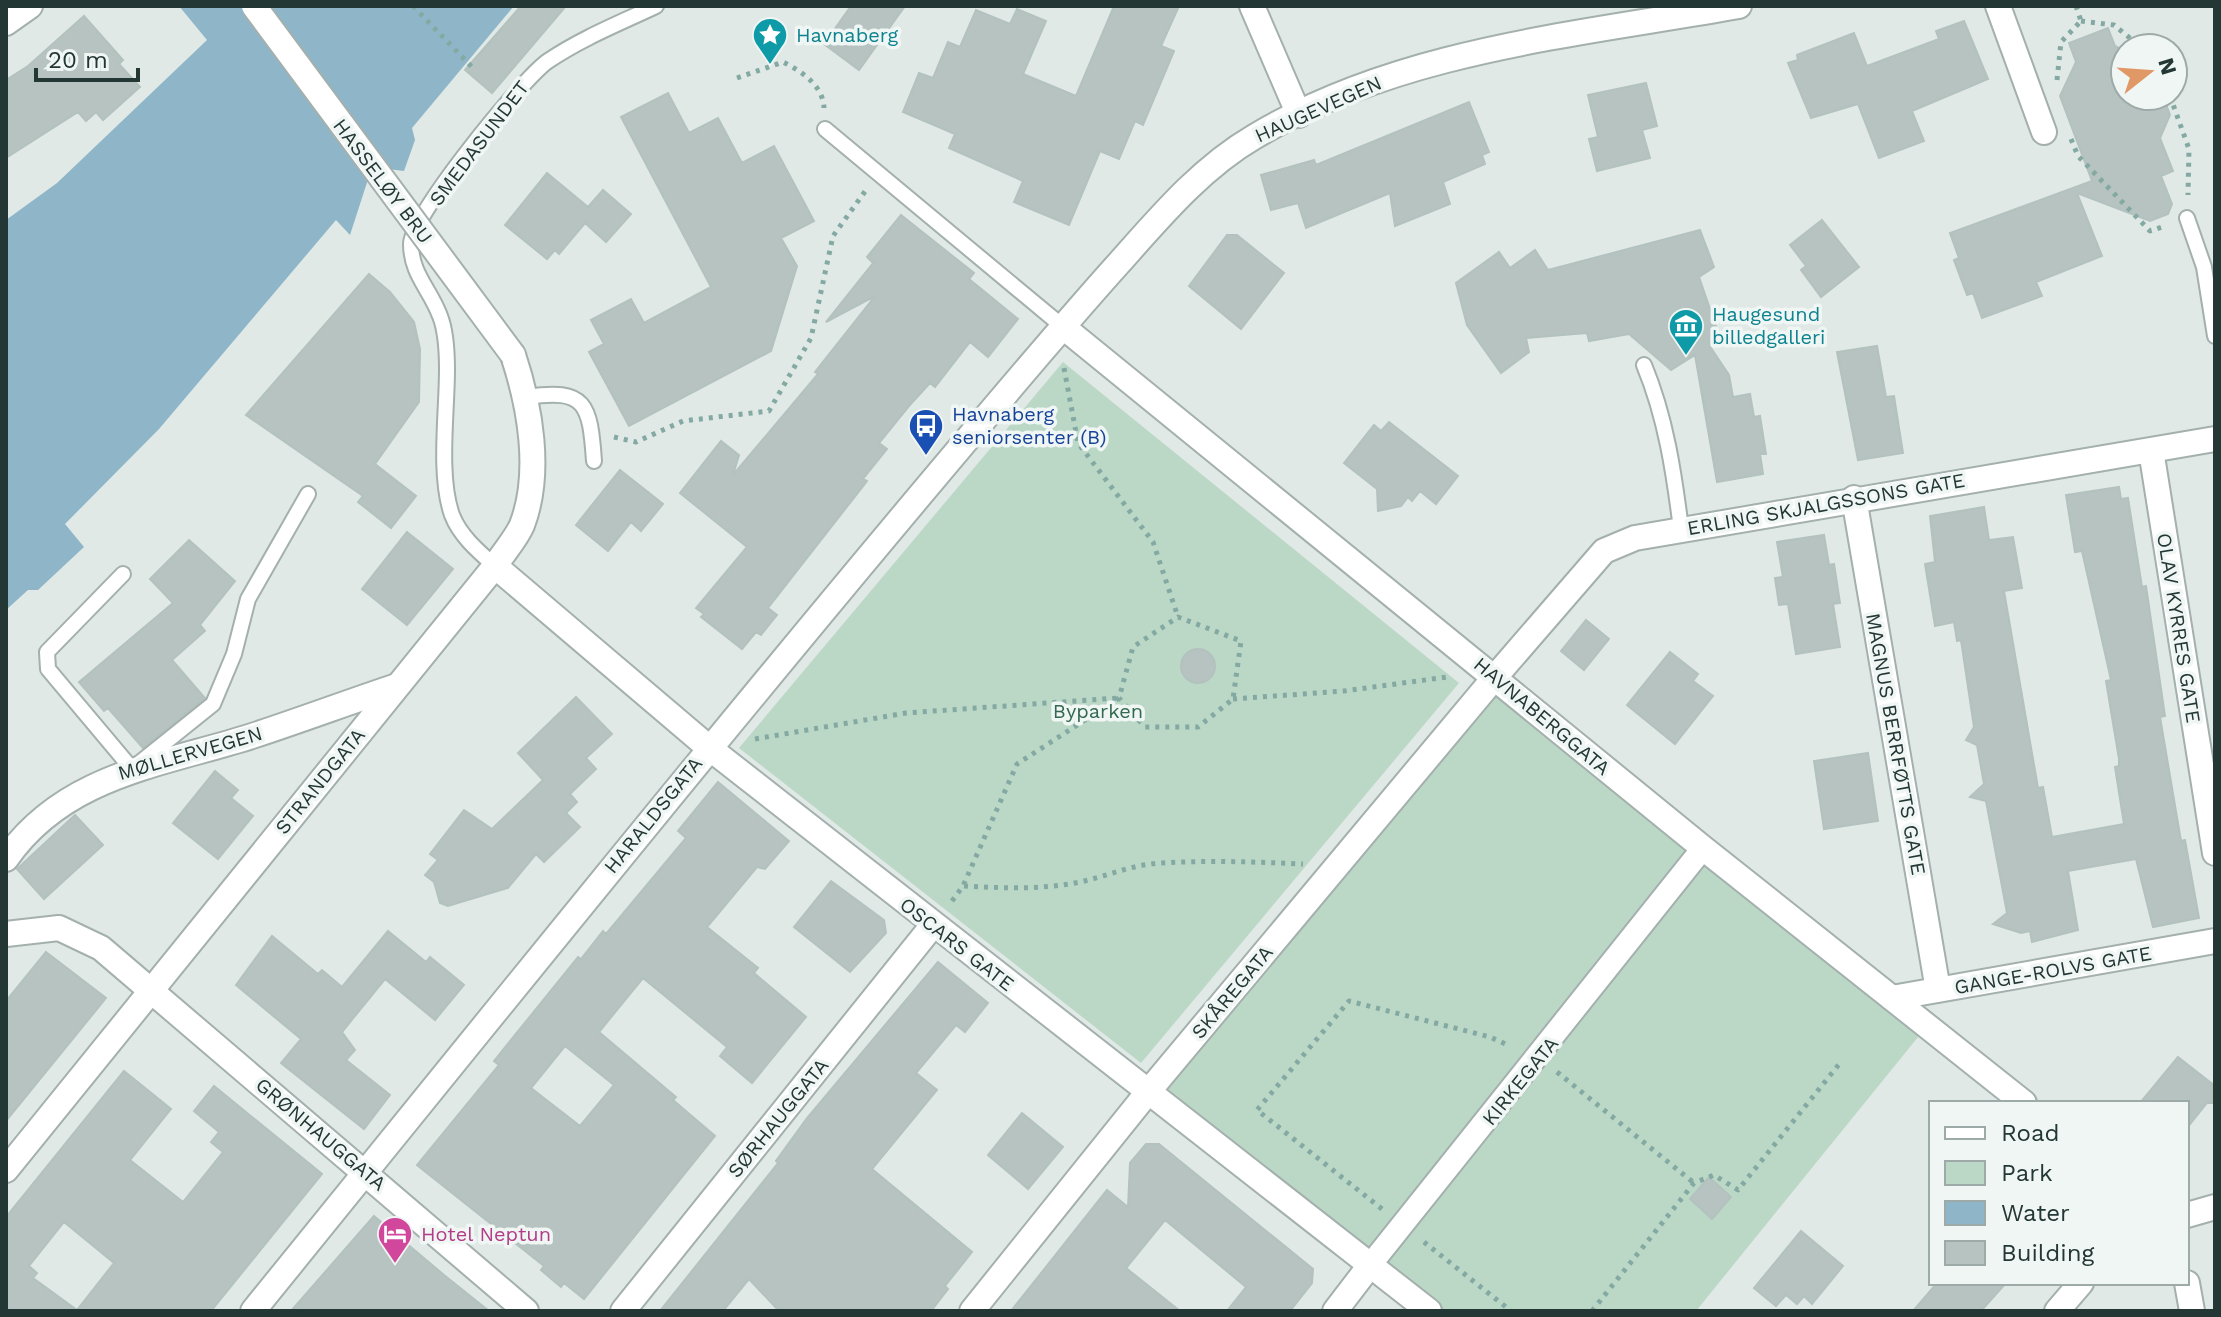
<svg xmlns="http://www.w3.org/2000/svg" width="2221" height="1317" font-family="'Work Sans',sans-serif">
<style>
.green{fill:#bbd8c7}
.water{fill:#8eb6c8}
.building{fill:#b6c3c0;stroke:#b3c2be;stroke-width:2;fill-rule:evenodd}
.lines{fill:none;stroke-linecap:round;stroke-linejoin:round}
.service-casing{stroke:#a4b0ad;stroke-width:18}
.pedestrian-casing{stroke:#a4b0ad;stroke-width:26}
.minor-casing{stroke:#a4b0ad;stroke-width:28}
.tertiary-casing{stroke:#a4b0ad;stroke-width:28}
.path{stroke:#84a9a3;stroke-width:5;stroke-dasharray:4 6;stroke-linecap:butt}
.service{stroke:#fff;stroke-width:14}
.pedestrian{stroke:#fff;stroke-width:22}
.minor{stroke:#fff;stroke-width:24}
.tertiary{stroke:#fff;stroke-width:24}
.tertiary-bridge-casing{stroke:#a4b0ad;stroke-width:28;stroke-linecap:butt}
.tertiary-bridge{stroke:#fff;stroke-width:24}
.labels{text-anchor:middle;stroke-width:7;stroke-linejoin:round;paint-order:stroke}
.culture-label{font-size:20px;fill:#0d838f;stroke:#f0f6f4;text-anchor:start}
.street-label{font-size:20px;fill:#233735;stroke:#f0f6f4}
.transit-label{font-size:20px;fill:#164399;stroke:#f0f6f4;text-anchor:start}
.park-label{font-size:20px;fill:#326950;stroke:#f0f6f4}
.hotel-label{font-size:20px;fill:#b23c85;stroke:#f0f6f4;text-anchor:start}
</style>
<rect width="100%" height="100%" fill="#e0e9e6"/>
<path class="green" d="M1063 362 1459 683 1141 1063 739 748Z
M1495 677 1927 1026 1696 1311H1429L1148 1092Z"/>
<path class="water" d="M179 6H514L412 128 415 140 404 171 372 167 350 235 336 220 159 429 65 524 84 547 38 590H28L6 610V220L57 183 207 40Z"/>
<path class="building" d="M521 6H566L492 93 465 70Z
M851 6H905L859 70 824 44Z
M1114 6H1179L1161 46 1174 51 1143 125 1135 121 1119 159 1100 151 1069 225 1014 202 1023 181 949 148 955 134 903 112 919 73 933 78 948 42 960 47 976 10 1010 24 1017 9 1046 21 1023 74 1076 96Z
M84 16 123 60 119 64 140 87 103 120 96 112 86 121 78 112 6 158V80L28 66Z
M1964 21 1988 79 1912 111 1924 141 1879 158 1858 104 1811 118 1788 63 1798 60 1797 55 1854 33 1867 66 1939 39 1936 31Z
M2108 28 2115 46 2125 51V96H2163L2170 115 2160 138 2173 171 2161 176 2172 204 2168 214 2150 221 2077 193 2102 256 2036 282 2042 296 1982 318 1973 293 1967 295 1954 260 1959 258 1950 233 2092 181 2060 96 2076 62 2069 43Z
M1646 83 1657 126 1642 130 1650 158 1597 171 1589 139 1598 137 1588 95Z
M668 93 689 133 718 118 742 163 774 146 814 221 781 238 797 266 771 351 629 426 589 352 604 344 591 320 631 299 644 323 711 287 621 117Z
M1469 102 1489 152 1482 155 1485 164 1443 182 1450 204 1395 226 1390 193 1306 228 1298 203 1271 210 1261 175 1314 160 1316 165Z
M547 173 588 207 603 190 631 214 606 242 585 223 559 254 555 250 547 259 505 225Z
M901 215 974 273 969 279 1018 319 988 357 970 342 935 387 930 383 909 406 879 443 887 449 863 479 867 481 768 608 777 615 761 635 756 632 742 649 701 617 704 614 696 608 747 547 680 493 721 441 739 455 733 475 818 374 815 372 875 296 826 322 873 263 867 257Z
M1822 220 1859 267 1821 297 1801 270 1806 266 1790 245Z
M1700 230 1714 267 1699 277 1720 338 1709 345 1729 375 1733 397 1750 394 1754 417 1760 416 1766 454H1760L1763 474 1717 482 1695 355 1671 370 1629 334 1589 341 1587 333 1526 338 1529 352 1501 373 1467 325 1456 283 1499 252 1510 268 1535 250 1548 270Z
M1227 235H1237L1284 273 1241 329 1189 286Z
M369 274 390 292 414 322 420 349 419 402 375 464 416 496 391 528 358 502 363 496 246 415Z
M1877 346 1886 397 1894 396 1903 453 1858 460 1837 352Z
M1389 422 1458 476 1436 504 1420 491 1412 501 1408 497 1401 506 1378 511 1377 489 1344 463 1374 425 1381 431Z
M620 470 663 504 641 531 631 522 608 551 576 525Z
M2119 487 2121 499 2128 498 2142 587 2146 586 2165 716 2160 717 2181 841 2185 840 2199 918 2153 927 2136 859 2068 871 2078 930 2032 942 2030 931 2021 933 1993 924 2007 913 1986 801 1970 797 1984 784 1977 745 1966 740 1974 727 1961 640 1957 641 1954 622 1935 626 1925 564 1935 562 1930 516 1984 507 1989 540 2013 537 2022 588 2004 591 2038 788 2043 787 2052 837 2124 824 2115 767 2119 766V759L2106 681 2111 680 2082 551 2075 552 2066 495Z
M407 532 453 569 407 625 362 589Z
M1824 535 1829 565 1834 564 1840 603 1833 604 1840 647 1796 654 1788 604 1779 605 1775 578 1783 577 1777 542Z
M189 540 235 581 200 625 205 631 172 660 205 698 143 748 108 708 104 711 79 682 173 603 150 579Z
M1586 620 1609 639 1584 670 1561 651Z
M1181 666a17 17 0 1 1 34 0a17 17 0 1 1-34 0Z
M1670 652 1698 674 1693 681 1713 696 1675 744 1627 705Z
M576 697 612 734 586 758 596 769 570 794 577 802 566 813 580 827 544 862 536 854 508 888 448 906 440 903 434 882 425 875 438 860 430 854 464 810 492 829 543 780 518 753Z
M1868 753 1878 821 1824 829 1814 761Z
M215 771 238 790 231 798 253 816 218 859 173 823Z
M718 782 789 841 765 869 757 867 707 927 758 968 754 973 806 1017 752 1083 720 1056 727 1047 643 978 599 1032 676 1097 673 1100 715 1136 584 1299 564 1283 561 1287 541 1270 544 1266 417 1165 499 1065 494 1061 578 957 581 959 603 931 606 934 686 838 678 831ZM565 1046 614 1085 580 1126 531 1088Z
M75 815 103 845 44 899 17 869Z
M831 881 884 920 886 933 850 972 794 927Z
M388 931 426 962 430 957 464 985 435 1020 385 979 342 1032 355 1050 346 1060 390 1095 364 1129 281 1063 301 1039 236 985 272 936 318 974 322 970 342 987Z
M46 952 106 998 6 1121V1001Z
M938 962 988 1003 965 1032 956 1025 916 1073 937 1090 872 1169 972 1252 945 1286 948 1289 931 1311H779L749 1279 723 1311H660L778 1163 776 1161 807 1118Z
M2178 1057 2215 1086V1103H2207L2187 1128V1103H2140Z
M124 1071 171 1109 130 1160 183 1202 223 1152 211 1142 219 1132 194 1111 214 1086 322 1174 211 1311H6V1217ZM64 1222 114 1263 77 1310 33 1278 37 1273 29 1266Z
M1022 1113 1063 1147 1028 1189 988 1155Z
M1146 1144H1159L1313 1269 1312 1283 1290 1311H1227L1246 1287 1165 1220 1126 1268 1180 1311H1011L1107 1190 1128 1207 1130 1163Z
M1709 1177 1731 1197 1712 1219 1690 1199Z
M374 1216 444 1275 489 1311H291Z
M1801 1231 1843 1266 1812 1304 1804 1296 1797 1304 1786 1295 1776 1306 1754 1288Z
M1937 1283H2006L1981 1311H1913Z"/>
<g class="lines">
<defs>
<path id="service" d="M825 129 1062 326
M2187 218 2204 267 2215 336
M1644 365C1666 418 1674 473 1681 529
M527 397C586 388 590 404 594 461
M495 566C479 552 460 536 452 515 438 476 447 412 447 370 447 354 446 331 440 316 430 289 411 274 411 244 411 216 522 79 548 61 582 38 620 23 656 6
M123 574 47 652 48 669 132 769 213 704 234 654 248 599 308 494"/>
<path id="pedestrian" d="M1371 1264 1703 848"/>
<path id="minor" d="M1252 6 1299 115
M1998 6 2044 132
M6 23 30 6
M2151 450 2215 853
M1854 498 1938 990
M1495 677 1604 551 1635 538 2215 439
M6 859C64 775 161 765 252 736 301 720 349 702 397 686
M6 934 59 928 101 948 526 1311
M1892 998 2215 941
M1335 1311 1371 1264
M2057 1311 2081 1283"/>
<path id="tertiary" d="M1062 326 1703 848 2024 1103
M495 566 708 747 1429 1311
M6 1170 495 566C503 553 516 539 522 525 542 473 530 406 513 355
M2187 1215 2215 1207
M2187 1283 2192 1311
M253 1311C480 1031 706 750 938 474 998 403 1057 332 1119 263 1160 217 1201 168 1254 137 1398 50 1576 35 1739 6
M623 1311 933 925
M972 1311 1148 1092 1495 677"/>
</defs>
<use href="#service" class="service-casing"/>
<use href="#pedestrian" class="pedestrian-casing"/>
<use href="#minor" class="minor-casing"/>
<use href="#tertiary" class="tertiary-casing"/>
<path class="path" d="M413 6 472 67
M2076 6 2081 21
M2081 21 2114 25 2142 48
M737 78 783 62C801 71 823 85 824 108
M2057 80 2061 42 2081 21
M2170 96 2189 149 2188 195
M2071 139 2078 156 2150 231 2165 226
M1064 368 1078 443 1153 542 1178 617
M614 437 636 442 683 421 769 411 811 338 833 236 866 190
M1233 699 1344 691 1447 677
M755 739 906 713 1118 698
M964 886C1003 888 1041 890 1080 882 1108 876 1133 864 1162 863 1209 860 1256 862 1303 864
M952 901 963 886 1017 764 1119 698 1133 647 1178 617 1241 641 1233 699 1198 727H1145L1119 698
M1557 1072 1694 1183
M1382 1209 1257 1110 1349 1001 1490 1037 1510 1046
M1424 1242 1511 1311
M1592 1311 1694 1183 1714 1175 1738 1190 1840 1063"/>
<use href="#service" class="service"/>
<use href="#pedestrian" class="pedestrian"/>
<use href="#minor" class="minor"/>
<use href="#tertiary" class="tertiary"/>
<defs>
<path id="tertiary-bridge" d="M254 6 513 355"/>
</defs>
<use href="#tertiary-bridge" class="tertiary-bridge-casing"/>
<use href="#tertiary-bridge" class="tertiary-bridge"/>
</g>
<defs>
<symbol id="sight-pin" viewBox="-11 -11 22 30"><path d="M0 17L-7.5 6A9.5 9.5 0 1 1 7.5 6Z" fill="#0f9aa8" stroke="#f0f6f4"/><path d="M0-6L1.8-2.2L6-1.7L2.9 1.2L3.7 5.4L0 3.3L-3.7 5.4L-2.9 1.2L-6-1.7L-1.8-2.2Z" fill="#fff"/></symbol>
<symbol id="museum-pin" viewBox="-11 -11 22 30"><path d="M0 17L-7.5 6A9.5 9.5 0 1 1 7.5 6Z" fill="#0f9aa8" stroke="#f0f6f4"/><path d="M0-6L6-3V-2H-6V-3ZM-5-1h2V3h-2ZM-1-1h2V3h-2ZM3-1h2V3H3ZM-6 4H6V6H-6Z" fill="#fff"/></symbol>
<symbol id="bus-pin" viewBox="-11 -11 22 30"><path d="M0 17L-7.5 6A9.5 9.5 0 1 1 7.5 6Z" fill="#1a4fb4" stroke="#f0f6f4"/><path d="M-5-6H5V4H4V6H2V4H-2V6H-4V4H-5ZM-3.5-4V0h7V-4ZM-3.5 1.2v1.5H-2V1.2ZM2 1.2v1.5H3.5V1.2Z" fill="#fff"/></symbol>
<symbol id="hotel-pin" viewBox="-11 -11 22 30"><path d="M0 17L-7.5 6A9.5 9.5 0 1 1 7.5 6Z" fill="#d1479c" stroke="#f0f6f4"/><path d="M-6-4.5h1.5V1H6V5H4.5V3h-9V5H-6ZM-4 0a1.8 1.8 0 1 1 3.6 0ZM.5 0V-2.5h3Q6-2.5 6 0Z" fill="#fff"/></symbol>
</defs>
<g fill-rule="evenodd">
<use href="#sight-pin" x="750" y="15" width="40" height="54"/>
<use href="#museum-pin" x="1666" y="306" width="40" height="54"/>
<use href="#bus-pin" x="906" y="406" width="40" height="54"/>
<use href="#hotel-pin" x="375" y="1214" width="40" height="54"/>
</g>
<g class="labels">
<g class="culture-label">
<text x="796" y="42">Havnaberg</text>
<text x="1712" y="321">Haugesund<tspan x="1712" dy="23">billedgalleri</tspan></text>
</g>
<g class="street-label">
<text transform="translate(1318 109) rotate(-24)" y="7">HAUGEVEGEN</text>
<text transform="translate(479 143) rotate(-53)" y="7">SMEDASUNDET</text>
<text transform="translate(383 181) rotate(53)" y="7">HASSELØY BRU</text>
<text transform="translate(1826 504) rotate(-10)" y="7">ERLING SKJALGSSONS GATE</text>
<text transform="translate(2179 628) rotate(81)" y="7">OLAV KYRRES GATE</text>
<text transform="translate(1542 716) rotate(40)" y="7">HAVNABERGGATA</text>
<text transform="translate(1896 744) rotate(80)" y="7">MAGNUS BERRFØTTS GATE</text>
<text transform="translate(190 753) rotate(-16)" y="7">MØLLERVEGEN</text>
<text transform="translate(320 781) rotate(-51)" y="7">STRANDGATA</text>
<text transform="translate(653 815) rotate(-51)" y="7">HARALDSGATA</text>
<text transform="translate(957 944) rotate(38)" y="7">OSCARS GATE</text>
<text transform="translate(2053 970) rotate(-10)" y="7">GANGE-ROLVS GATE</text>
<text transform="translate(1232 992) rotate(-50)" y="7">SKÅREGATA</text>
<text transform="translate(1520 1081) rotate(-51)" y="7">KIRKEGATA</text>
<text transform="translate(778 1118) rotate(-51)" y="7">SØRHAUGGATA</text>
<text transform="translate(321 1134) rotate(40)" y="7">GRØNHAUGGATA</text>
</g>
<g class="transit-label">
<text x="952" y="421">Havnaberg<tspan x="952" dy="23">seniorsenter (B)</tspan></text>
</g>
<g class="park-label">
<text x="1098" y="718">Byparken</text>
</g>
<g class="hotel-label">
<text x="421" y="1241">Hotel Neptun</text>
</g>
</g>
<rect width="2221" height="1317" fill="none" stroke="#233735" stroke-width="16"/>
<rect x="1929" y="1101" width="260" height="184" fill="#f0f6f4" stroke="#9eaaa8" stroke-width="2"/>
<rect x="1945" y="1127" width="40" height="12" fill="#ffffff" stroke="#9eaaa8" stroke-width="2"/>
<text x="2001" y="1141" font-size="24" fill="#233735">Road</text>
<rect x="1945" y="1161" width="40" height="24" fill="#bbd8c7" stroke="#9eaaa8" stroke-width="2"/>
<text x="2001" y="1181" font-size="24" fill="#233735">Park</text>
<rect x="1945" y="1201" width="40" height="24" fill="#8eb6c8" stroke="#9eaaa8" stroke-width="2"/>
<text x="2001" y="1221" font-size="24" fill="#233735">Water</text>
<rect x="1945" y="1241" width="40" height="24" fill="#b6c3c0" stroke="#9eaaa8" stroke-width="2"/>
<text x="2001" y="1261" font-size="24" fill="#233735">Building</text>
<g transform="translate(2149 72) rotate(73)"><circle r="38" fill="#f0f6f4" stroke="#9eaaa8" stroke-width="2"/>
<path d="M0-6L14 30L0 20L-14 30Z" fill="#e09867"/>
<text y="-12" font-size="22" font-weight="bold" text-anchor="middle" fill="#233735">N</text>
</g>
<path d="M36 68v12h102v-12" fill="none" stroke="#233735" stroke-width="4"/>
<text x="48" y="68" font-size="24" fill="#233735" stroke="#f0f6f4" stroke-width="6" paint-order="stroke">20 m</text>
</svg>
